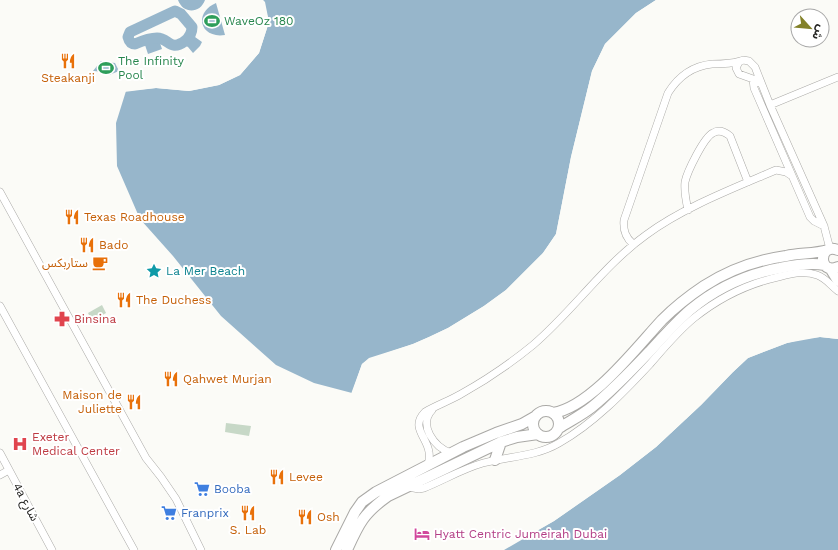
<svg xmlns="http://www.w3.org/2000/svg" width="838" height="550" font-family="'Work Sans','Noto Sans Arabic',sans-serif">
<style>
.green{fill:#c7d8c7}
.water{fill:#97b6cb}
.pier{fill:#fbfbf7}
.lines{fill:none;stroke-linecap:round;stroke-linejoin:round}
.river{stroke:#97b6cb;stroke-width:11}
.street-casing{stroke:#aaa9a6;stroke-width:8}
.secondary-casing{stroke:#aaa9a6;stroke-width:12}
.street{stroke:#fff;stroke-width:7}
.secondary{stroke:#fff;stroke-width:10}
.labels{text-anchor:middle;stroke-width:4;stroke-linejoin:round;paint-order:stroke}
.leisure-label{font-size:12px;fill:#27864d;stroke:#fff;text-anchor:start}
.food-label{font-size:12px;fill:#c56008;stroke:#fff;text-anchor:start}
.culture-label{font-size:12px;fill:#0d838f;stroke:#fff;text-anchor:start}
.health-label{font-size:12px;fill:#be3a42;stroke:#fff;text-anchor:start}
.shop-label{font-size:12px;fill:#366cbe;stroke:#fff;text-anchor:start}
.street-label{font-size:12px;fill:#242422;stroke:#fff}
.hotel-label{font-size:12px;fill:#b23c85;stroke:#fff;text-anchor:start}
</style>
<rect width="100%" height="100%" fill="#fbfbf7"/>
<path class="green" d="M102 305 106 313 92 321 88 313Z
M226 423 251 426 249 436 225 432Z"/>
<path class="water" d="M178 0H205C200 14 183 14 178 0Z
M263 0H656L636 13 605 44 592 71 571 157 556 234 543 253 506 290 484 306 448 328 429 337 413 344 369 359 362 364 352 393 314 383 276 365 221 316 173 256 140 219 117 166 116 123 126 91 156 88 189 91 219 85 240 75 259 53 269 22Z
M216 3 225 35C200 39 193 13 216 3Z
M192 31 195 37 202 42 200 46 193 53 188 47 181 43 188 39Z
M155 42 160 43 162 49 148 54 145 45Z
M101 61 115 63 119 71 109 75 105 72 93 71Z
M820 337 838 339V550H504L554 521 620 475 656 447 701 405 733 372 748 358 787 343Z"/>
<path class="pier" d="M261 0H263L265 2 269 22 259 53 240 75 219 85 189 91 156 88 124 92 126 89 156 86 189 89 219 83 238 73 257 52 267 22Z
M656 0H658L638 14 607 45 594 72 573 157 558 234 545 254 508 291 485 308 449 330 430 339 414 346 370 360 364 365 354 393 351 394 362 364 369 358 413 344 429 337 448 328 484 306 506 290 543 253 556 234 571 157 592 71 605 44 636 13Z
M820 335 838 337V339L820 337 803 339 787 343 748 358 733 372 701 405 656 447 620 475 554 521 502 550 553 520 619 474 654 446 700 404 731 371 747 357 786 341Z"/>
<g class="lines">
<path class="river" d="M175 11 181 14 192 27C192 33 190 37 185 41 170 52 169 38 157 38 149 38 142 41 135 44 131 44 129 41 128 37L130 32Z"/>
<defs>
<path id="street" d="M753 79 754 88 810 217 814 221 824 226
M761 83 753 79 739 74 736 68 739 62 743 60 749 61 755 67 770 105 824 226 830 249
M770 105 838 77
M0 192 146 458 161 477 176 499 201 550
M688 210C686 201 684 191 685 182 687 172 704 137 713 133 719 129 725 132 730 136L748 182
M633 244C625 237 623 230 624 220L668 93C678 77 692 66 712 64 721 64 731 64 740 61
M0 306 134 550
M432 410C418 425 434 447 451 453
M0 453 52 550
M428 465C429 461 430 457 429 452 427 437 410 427 425 412 437 405 449 401 461 394 486 380 511 363 533 345 573 311 603 266 646 235 682 208 734 188 776 170L786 172 792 176
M0 475 9 470
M408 487 419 489 424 488C444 480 462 469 483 463 509 456 535 457 559 443 593 424 623 393 650 364 664 348 678 331 694 318 719 298 747 284 778 277 790 274 804 270 817 275 826 278 830 285 838 291"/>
<path id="secondary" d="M838 250C818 242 818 276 838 267
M830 268 838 281
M533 424a13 13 0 1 1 26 0a13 13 0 1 1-26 0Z
M553 413C591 407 636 348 662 320 675 307 689 296 704 286 729 270 757 260 786 256 800 253 814 254 828 250
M559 428C570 421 582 415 592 407 613 390 631 371 649 352 662 338 675 323 690 310 715 289 747 274 780 268 794 265 810 262 825 265
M495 460 501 442
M336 550 355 512 362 502 376 492 463 447 496 433 522 424 536 416
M347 550C359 523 364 513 388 496L501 442 517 437 538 434"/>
</defs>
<use href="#street" class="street-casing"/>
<use href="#secondary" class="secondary-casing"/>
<use href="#street" class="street"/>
<use href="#secondary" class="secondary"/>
</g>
<defs>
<symbol id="stadium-bare" viewBox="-9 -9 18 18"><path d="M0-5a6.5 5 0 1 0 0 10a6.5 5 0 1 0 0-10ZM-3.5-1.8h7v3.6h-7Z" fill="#2e9e5b" stroke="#fff" stroke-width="2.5" paint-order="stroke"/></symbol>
<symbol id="restaurant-bare" viewBox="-9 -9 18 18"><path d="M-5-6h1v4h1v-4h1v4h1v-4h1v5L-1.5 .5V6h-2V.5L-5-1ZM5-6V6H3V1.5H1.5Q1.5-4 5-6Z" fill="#e8710a" stroke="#fff" stroke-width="2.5" paint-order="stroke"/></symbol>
<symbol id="cafe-bare" viewBox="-9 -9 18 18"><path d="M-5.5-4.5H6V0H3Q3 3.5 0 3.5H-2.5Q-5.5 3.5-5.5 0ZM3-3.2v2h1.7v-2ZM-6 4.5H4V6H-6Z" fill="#e8710a" stroke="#fff" stroke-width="2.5" paint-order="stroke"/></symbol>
<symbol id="sight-bare" viewBox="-9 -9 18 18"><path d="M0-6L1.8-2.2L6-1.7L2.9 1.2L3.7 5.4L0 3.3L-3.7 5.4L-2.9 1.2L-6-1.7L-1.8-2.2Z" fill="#0f9aa8" stroke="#fff" stroke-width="2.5" paint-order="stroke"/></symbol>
<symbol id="pharmacy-bare" viewBox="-9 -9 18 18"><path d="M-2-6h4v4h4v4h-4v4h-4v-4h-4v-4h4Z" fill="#e0444e" stroke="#fff" stroke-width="2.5" paint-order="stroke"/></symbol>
<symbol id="hospital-bare" viewBox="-9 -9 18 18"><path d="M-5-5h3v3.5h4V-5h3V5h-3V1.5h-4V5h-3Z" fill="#e0444e" stroke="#fff" stroke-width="2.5" paint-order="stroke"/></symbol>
<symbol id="supermarket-bare" viewBox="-9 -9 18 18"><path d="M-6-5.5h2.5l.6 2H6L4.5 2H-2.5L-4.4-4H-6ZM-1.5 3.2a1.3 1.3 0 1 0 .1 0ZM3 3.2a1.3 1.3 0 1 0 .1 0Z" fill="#3f7fe0" stroke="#fff" stroke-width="2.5" paint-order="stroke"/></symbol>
<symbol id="hotel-bare" viewBox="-9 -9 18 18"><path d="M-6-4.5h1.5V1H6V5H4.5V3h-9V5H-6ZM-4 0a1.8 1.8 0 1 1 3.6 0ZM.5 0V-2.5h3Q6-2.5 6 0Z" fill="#d1479c" stroke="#fff" stroke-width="2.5" paint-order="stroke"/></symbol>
</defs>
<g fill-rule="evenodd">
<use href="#stadium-bare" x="201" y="10" width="22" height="22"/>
<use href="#restaurant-bare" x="57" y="50" width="22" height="22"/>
<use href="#stadium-bare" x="95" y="57" width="22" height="22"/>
<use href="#restaurant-bare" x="61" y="206" width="22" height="22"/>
<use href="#restaurant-bare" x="76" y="234" width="22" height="22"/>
<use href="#cafe-bare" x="89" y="252" width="22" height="22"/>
<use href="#sight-bare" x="143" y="260" width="22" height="22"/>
<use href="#restaurant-bare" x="113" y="289" width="22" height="22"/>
<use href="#pharmacy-bare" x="51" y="308" width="22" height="22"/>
<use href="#restaurant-bare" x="160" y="368" width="22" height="22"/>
<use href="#restaurant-bare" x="123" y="391" width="22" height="22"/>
<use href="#hospital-bare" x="9" y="433" width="22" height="22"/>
<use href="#restaurant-bare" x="266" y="466" width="22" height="22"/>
<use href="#supermarket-bare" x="191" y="478" width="22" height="22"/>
<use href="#supermarket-bare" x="158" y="502" width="22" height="22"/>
<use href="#restaurant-bare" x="237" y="502" width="22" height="22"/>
<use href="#restaurant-bare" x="294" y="506" width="22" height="22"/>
<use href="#hotel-bare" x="411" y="523" width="22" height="22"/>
</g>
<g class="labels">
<g class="leisure-label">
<text x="224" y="25">WaveOz 180</text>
<text x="118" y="65">The Infinity<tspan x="118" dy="14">Pool</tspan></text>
</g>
<g class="food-label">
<text x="68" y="82" text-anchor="middle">Steakanji</text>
<text x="84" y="221">Texas Roadhouse</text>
<text x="99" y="249">Bado</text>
<text x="88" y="267" text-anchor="end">ستاربكس</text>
<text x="136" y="304">The Duchess</text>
<text x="183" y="383">Qahwet Murjan</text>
<text x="122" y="399" text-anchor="end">Maison de<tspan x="122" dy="14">Juliette</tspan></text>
<text x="289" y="481">Levee</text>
<text x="317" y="521">Osh</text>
<text x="248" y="534" text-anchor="middle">S. Lab</text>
</g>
<g class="culture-label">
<text x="166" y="275">La Mer Beach</text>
</g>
<g class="health-label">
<text x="74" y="323">Binsina</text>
<text x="32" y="441">Exeter<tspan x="32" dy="14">Medical Center</tspan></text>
</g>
<g class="shop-label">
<text x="214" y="493">Booba</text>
<text x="181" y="517">Franprix</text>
</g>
<g class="street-label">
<text transform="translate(26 502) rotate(62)" y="4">4a شارع</text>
</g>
<g class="hotel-label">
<text x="434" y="538">Hyatt Centric Jumeirah Dubai</text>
</g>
</g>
<g transform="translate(810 28) rotate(117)"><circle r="19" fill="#ffffff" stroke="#a7a7a7"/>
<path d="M0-3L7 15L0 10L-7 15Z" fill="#838129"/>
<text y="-6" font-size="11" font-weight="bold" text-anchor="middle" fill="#242422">ش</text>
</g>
</svg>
